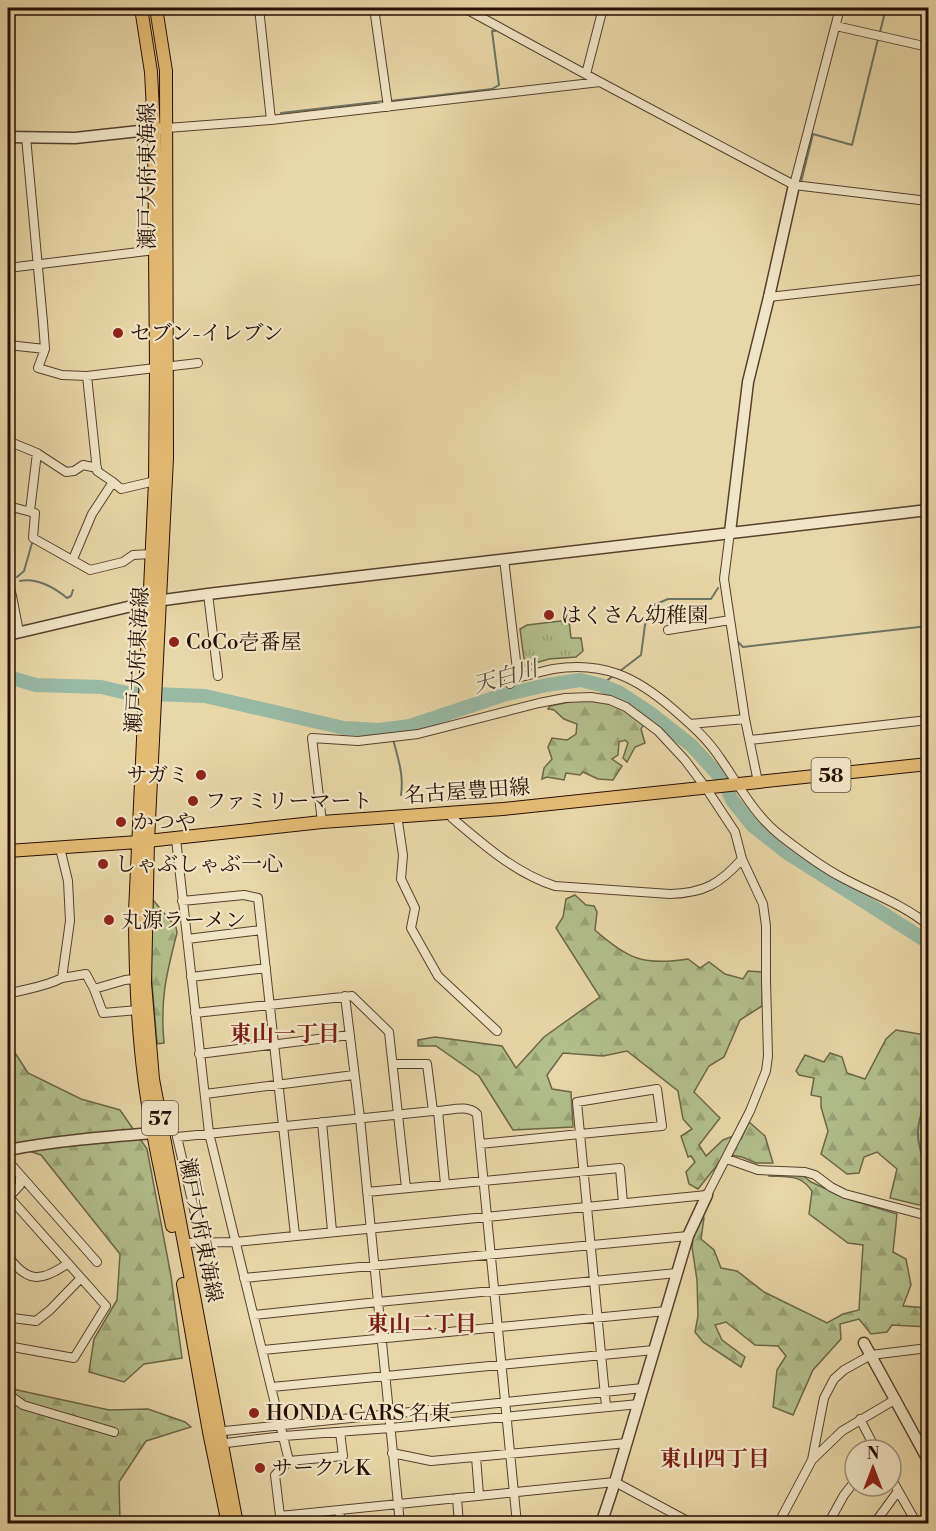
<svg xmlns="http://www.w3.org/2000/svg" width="936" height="1531" font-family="'Libre Bodoni','Noto Serif JP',serif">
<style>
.forest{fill:url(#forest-firs);stroke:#6c6648;stroke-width:1.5}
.park{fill:url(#park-tufts);stroke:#6c6648;stroke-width:1.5}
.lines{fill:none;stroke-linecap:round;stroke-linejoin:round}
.stream{stroke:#6b7565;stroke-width:2}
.river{stroke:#98baa5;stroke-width:14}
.minor-casing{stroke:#57402e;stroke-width:10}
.tertiary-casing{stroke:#57402e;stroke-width:13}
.primary-casing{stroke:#270e05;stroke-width:14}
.minor{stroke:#f0e5c6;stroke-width:8}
.tertiary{stroke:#f0e5c6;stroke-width:10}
.primary{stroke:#e4bc74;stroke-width:12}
.poi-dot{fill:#8f2418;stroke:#f0e5c6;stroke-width:2}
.labels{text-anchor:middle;stroke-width:4.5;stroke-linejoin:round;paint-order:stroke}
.shield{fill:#f0e5c6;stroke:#634e3f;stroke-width:1.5}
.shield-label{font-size:20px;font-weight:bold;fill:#270e05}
.street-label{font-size:21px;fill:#270e05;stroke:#f0e5c6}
.poi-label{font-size:21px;fill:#270e05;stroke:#f0e5c6;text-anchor:start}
.water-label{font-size:22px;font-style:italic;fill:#4f4a3d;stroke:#f0e5c6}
.neighbourhood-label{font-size:22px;font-weight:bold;fill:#7a1f14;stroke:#f0e5c6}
</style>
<defs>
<pattern id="forest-firs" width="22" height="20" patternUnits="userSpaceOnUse" patternTransform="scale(1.5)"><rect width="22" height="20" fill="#b2bf8b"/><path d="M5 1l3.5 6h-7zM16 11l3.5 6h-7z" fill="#99a376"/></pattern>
<pattern id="park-tufts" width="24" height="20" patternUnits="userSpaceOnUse" patternTransform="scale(1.5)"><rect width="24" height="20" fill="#b2bf8b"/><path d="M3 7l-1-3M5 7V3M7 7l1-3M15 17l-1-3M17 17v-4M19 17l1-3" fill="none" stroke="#99a376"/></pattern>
</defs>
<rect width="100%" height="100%" fill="#e8d7a8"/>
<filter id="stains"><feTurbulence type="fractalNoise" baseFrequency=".00333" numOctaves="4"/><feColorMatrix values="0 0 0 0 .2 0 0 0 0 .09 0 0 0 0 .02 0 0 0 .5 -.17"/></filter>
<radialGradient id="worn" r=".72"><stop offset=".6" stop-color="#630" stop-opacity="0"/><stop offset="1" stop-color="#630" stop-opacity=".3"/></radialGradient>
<path class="forest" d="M579 700 611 702 645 722 641 729 645 743 635 747 627 762 623 758 628 743 625 740 619 742 618 755 612 759 622 766 613 780 598 779 583 772 580 775 566 773 564 780 547 777 542 779 544 768 552 759 548 747 552 738 567 740 576 734 577 724 564 719 554 710 548 709 550 706Z
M575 895 586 905 594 906 597 912 595 930C628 959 643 966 688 959L700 968 709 962 725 974 743 979 748 971 763 972 762 1006 740 1020 724 1057 709 1066 694 1092 720 1118 699 1145 706 1156 723 1140 733 1136 741 1139 749 1122 765 1136 773 1163H756L742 1157 726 1154 698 1189 689 1184 686 1172 695 1162 691 1156 688 1157 681 1136 692 1129 683 1119 678 1091 627 1051 603 1056 563 1053 547 1075 552 1089 571 1092 573 1127 513 1130 479 1076 436 1046H418V1040L435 1037 502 1046 516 1068 544 1037 600 997 556 928 563 917 566 899Z
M153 900 176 927 177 933C166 975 160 1000 164 1043L157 1044 151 971V902Z
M896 1030 925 1035 928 1032V1202L919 1205 890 1198 897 1169 877 1152 864 1157 859 1173 847 1174 821 1154 828 1131 821 1107V1097L811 1095 814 1078 799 1075 796 1071 805 1055 824 1062 830 1053 842 1057 847 1073 865 1079 886 1039Z
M8 1042 28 1073 81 1099 120 1110 147 1149 171 1276 182 1358 144 1364 124 1382 89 1372 94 1339 117 1300 120 1254 41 1155 8 1144Z
M769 1174 802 1175 811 1182 848 1199 897 1214 893 1252 906 1259 911 1285 903 1306 928 1308V1327L892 1325 887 1332 871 1334 859 1319 840 1324 841 1339 813 1370 793 1415 773 1407 777 1370 786 1356 778 1346 755 1345 726 1322 715 1325 722 1340 745 1357 741 1367 703 1342 695 1332 698 1316 697 1280 692 1247 694 1233 702 1214 704 1218 701 1239 714 1250 721 1268 737 1271 764 1292 827 1323 843 1314 859 1310 863 1245 848 1243 809 1214 812 1191C800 1174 787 1177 769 1176Z
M8 1388 109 1410 148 1409 185 1422 191 1427 146 1441 119 1482 120 1523 8 1524Z"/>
<path class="park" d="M569 620 571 638H581L583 651 576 657 549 659 525 666 520 629 527 625Z"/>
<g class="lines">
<path class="stream" d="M880 32 886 8
M390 101 492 89 499 85 492 31H495
M281 113 385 101
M801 182 813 134 852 145 878 39
M796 199 798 190
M17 577 24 571 32 543
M20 581C36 577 55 588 67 598L71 596 73 590
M737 641 743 647 928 626
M620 671 641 655 645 625 654 605 668 599H711L718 588
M601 685 613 676
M393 739C398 759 404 774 401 795
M928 1097C912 1132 917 1140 928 1174"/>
<path class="river" d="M8 677 36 685 101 687 127 693 205 696 344 728 379 730 410 726 503 695 547 685 580 680 601 685 620 693 649 712 692 746 723 780 732 800 753 826 786 852 928 942"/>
<defs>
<path id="minor" d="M259 8 271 120
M374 8 388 107
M464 8 600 82 794 185 928 201
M836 26 928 47
M586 74 603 8
M167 128 271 120 600 82
M26 137 43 322 45 349 38 368 62 375 87 376 198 363
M794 185 840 8
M8 268 155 250
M769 297 928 279
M8 345 45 349
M87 376 97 471 113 482
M8 441 37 453 66 472 74 471 83 465 97 468
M8 506 35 513 33 538 90 570 123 562 133 555 151 554
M30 511 37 453
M730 532 724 579 745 719 758 782
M73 559 92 514 113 482 121 489 155 481
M504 559 518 678
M8 581 12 596 19 632
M208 594 218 676
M668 630 730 620
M510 684 509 680C524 677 538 672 553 669 603 661 636 677 673 709 690 724 707 738 720 758 739 785 754 815 781 836 799 850 820 866 841 877 870 893 903 904 928 925
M690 724 745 719
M750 740 928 720
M451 813 452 818C484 845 515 873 555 886L670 894C704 893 720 884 742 859
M397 815 403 855 401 879 415 908 411 928 438 976 497 1031
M176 839 209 1133 289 1461
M182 901 244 895 258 898 295 1235
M187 939 261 930
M191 977 266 968
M62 978 86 974 94 989 103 1013 138 1010
M94 989 125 980 135 979
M8 994C25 989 45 987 62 978L70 921 68 881 60 848
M345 996 360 1118 378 1302 677 1273
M195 1013 352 996 389 1032 406 1188
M199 1054 350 1035
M393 1064H427L433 1111
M657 1089 662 1126 580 1134 577 1102Z
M205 1094 354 1075
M438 1111 445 1184
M322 1122 332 1231
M480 1144 580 1134 606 1406
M727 1159 758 1170 805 1172 815 1175 831 1187 845 1194 928 1216
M8 1161 97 1262
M367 1192 620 1168 623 1203
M9 1197 20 1185V1177
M8 1198 9 1197 106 1306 74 1358 13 1347 8 1344
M184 1243 235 1242 707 1195 750 1111 766 1071 768 1056 766 981V926L763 904 742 859 735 832 706 788 685 760 658 731 626 707 610 700 591 697 565 698 539 703 418 734 358 741 312 738 322 822
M202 1243 177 1137 433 1111C448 1112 466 1103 477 1114L517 1524
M8 1256C27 1283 41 1282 67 1264
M244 1278 688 1236
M8 1313 12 1318 36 1321 50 1310 81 1278
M254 1315 378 1302 400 1524
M263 1350 666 1311
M272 1387 654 1350
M8 1394 23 1405 114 1432
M860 1419 876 1450
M215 1432 643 1388
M218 1444 284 1436 390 1428 639 1404
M392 1453 431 1461 627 1443
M476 1457 479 1495
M812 1460 824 1398 834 1379 844 1370 871 1355 928 1348
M891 1478 917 1524
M457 1498 459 1524
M339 1510 341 1524
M280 1516 615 1482 693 1524
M281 1524 275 1475 289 1461 343 1456 340 1432
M589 1524 601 1523
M778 1524 812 1460 842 1431 896 1399
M828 1524 844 1495 855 1481
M874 1524 898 1491
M926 1524 928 1521"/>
<path id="tertiary" d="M8 137 75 138 167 128
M730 532 748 382 769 297 794 185
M8 635 149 602 208 594 928 510
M8 1150C55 1141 104 1137 153 1133
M864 1343 928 1460
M601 1524 615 1482 688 1236 707 1195"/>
<path id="primary" d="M141 8 151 72 154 130 156 368 155 481 135 912C135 967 137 1022 144 1077 150 1127 162 1176 172 1226
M156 8 166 71 167 458 148 841 145 983 153 1079 237 1524
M8 851 138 842 322 822 503 809 928 764
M183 1284 209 1432 228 1524"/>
</defs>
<use href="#minor" class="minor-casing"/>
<use href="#tertiary" class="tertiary-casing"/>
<use href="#primary" class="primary-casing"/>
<use href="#minor" class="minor"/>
<use href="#tertiary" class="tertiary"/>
<use href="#primary" class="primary"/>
</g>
<g class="poi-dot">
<circle cx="118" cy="333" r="6"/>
<circle cx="549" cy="615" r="6"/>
<circle cx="174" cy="642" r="6"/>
<circle cx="201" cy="775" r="6"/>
<circle cx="193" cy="801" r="6"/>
<circle cx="121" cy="822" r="6"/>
<circle cx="103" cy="864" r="6"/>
<circle cx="109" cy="920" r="6"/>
<circle cx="254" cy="1413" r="6"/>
<circle cx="260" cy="1468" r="6"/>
</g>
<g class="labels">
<g class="shield">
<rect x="811.5" y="758" width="39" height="34" rx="4.5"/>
<rect x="142" y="1101" width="36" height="34" rx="4.5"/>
</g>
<g class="shield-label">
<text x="831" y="782">58</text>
<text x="160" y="1125">57</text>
</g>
<g class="street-label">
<text transform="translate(147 176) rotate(-90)" y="7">瀬戸大府東海線</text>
<text transform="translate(137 660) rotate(-87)" y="7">瀬戸大府東海線</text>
<text transform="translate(467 791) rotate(-4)" y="7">名古屋豊田線</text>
<text transform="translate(201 1230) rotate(79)" y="7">瀬戸大府東海線</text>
</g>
<g class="poi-label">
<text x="130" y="340">セブン-イレブン</text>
<text x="561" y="622">はくさん幼稚園</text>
<text x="186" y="649">CoCo壱番屋</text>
<text x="189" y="782" text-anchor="end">サガミ</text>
<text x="205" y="808">ファミリーマート</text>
<text x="133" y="829">かつや</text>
<text x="115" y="871">しゃぶしゃぶ一心</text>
<text x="121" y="927">丸源ラーメン</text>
<text x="266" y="1420">HONDA CARS 名東</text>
<text x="272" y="1475">サークルK</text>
</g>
<g class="water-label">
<text transform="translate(505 676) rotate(-16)" y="8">天白川</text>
</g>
<g class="neighbourhood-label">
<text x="285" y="1041">東山一丁目</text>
<text x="422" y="1331">東山二丁目</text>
<text x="715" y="1466">東山四丁目</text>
</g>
</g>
<rect width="936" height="1531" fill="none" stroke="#e8d7a8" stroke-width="30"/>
<rect x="9" y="9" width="918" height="1513" fill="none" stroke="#270e05" stroke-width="3"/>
<rect x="15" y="15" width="906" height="1501" fill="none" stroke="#270e05" stroke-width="1.5"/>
<g transform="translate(873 1468)"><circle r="28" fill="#f0e5c6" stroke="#a08f79" stroke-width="1.5"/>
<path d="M0-4.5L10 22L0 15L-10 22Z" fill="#8f2418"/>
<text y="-9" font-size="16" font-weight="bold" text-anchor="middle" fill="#270e05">N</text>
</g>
<rect width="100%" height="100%" filter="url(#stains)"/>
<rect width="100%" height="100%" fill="url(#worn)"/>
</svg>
